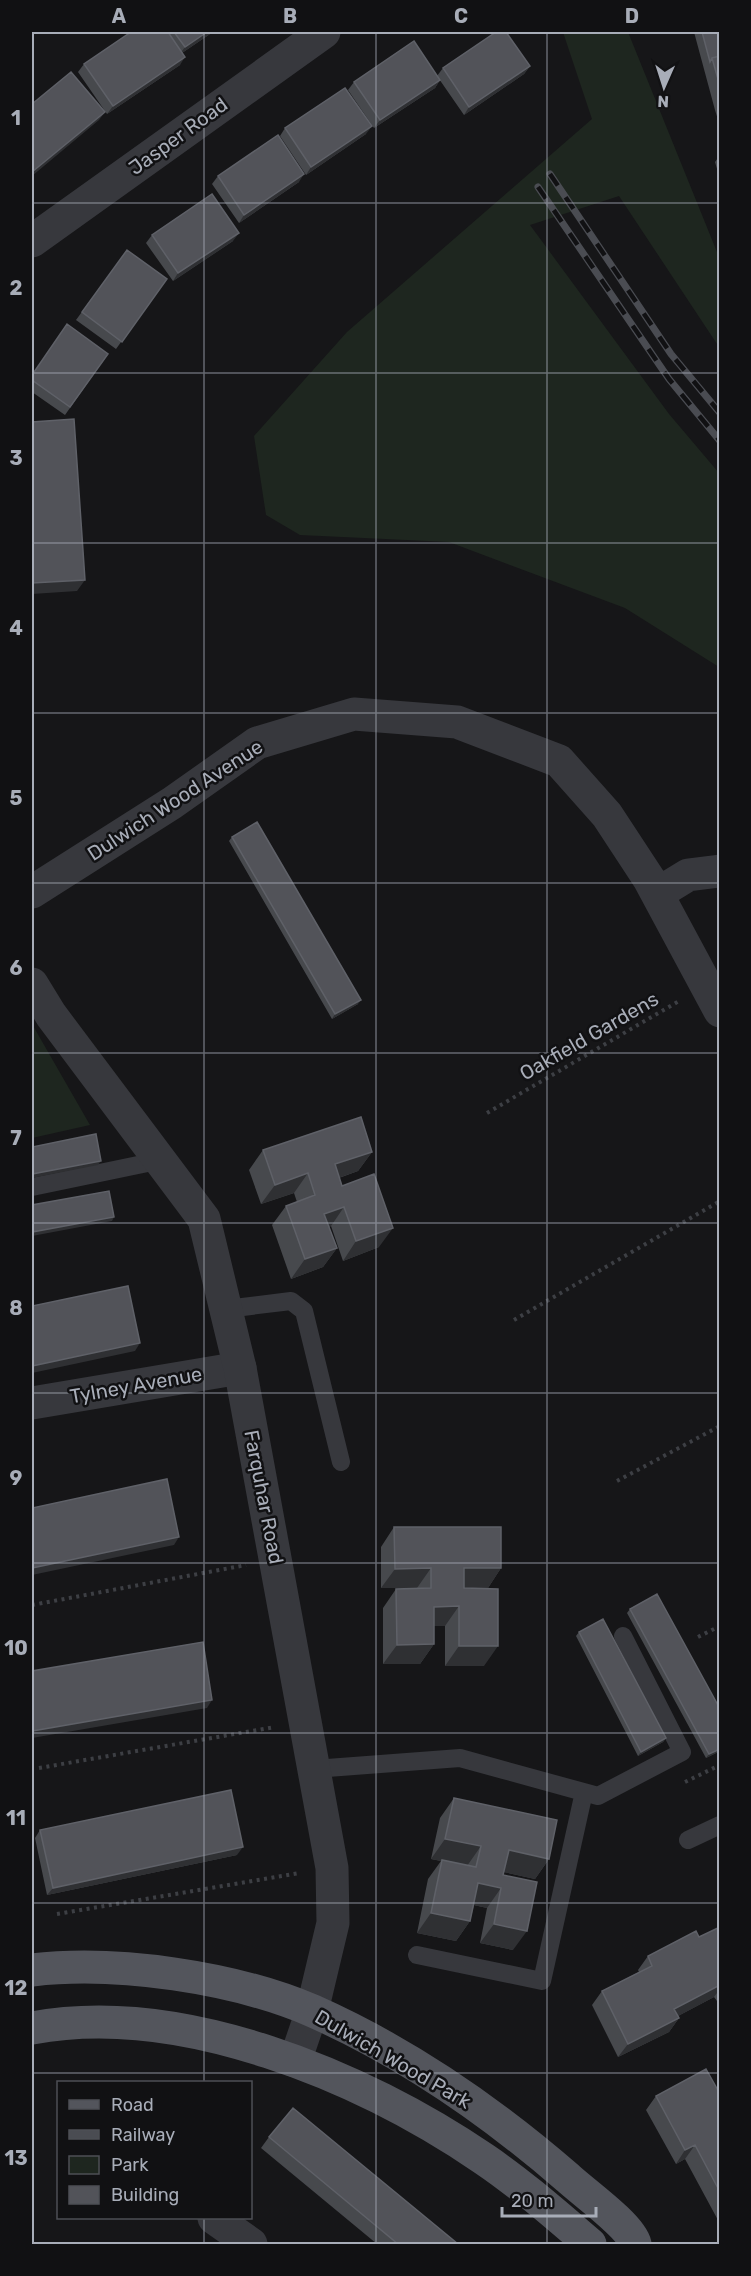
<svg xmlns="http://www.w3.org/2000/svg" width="751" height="2276" font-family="Rubik,sans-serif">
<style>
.green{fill:#1e261f}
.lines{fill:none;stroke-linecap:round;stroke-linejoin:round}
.path{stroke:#3d3f44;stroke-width:4;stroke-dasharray:3 4.5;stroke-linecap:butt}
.service{stroke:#37383d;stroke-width:18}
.minor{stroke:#37383d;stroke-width:33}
.tertiary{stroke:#37383d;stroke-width:33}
.primary{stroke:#53555c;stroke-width:33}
.rail-casing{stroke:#4a4c52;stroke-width:7}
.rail{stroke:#111113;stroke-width:4.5;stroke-dasharray:14;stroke-linecap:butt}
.wall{fill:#47494d}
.shaded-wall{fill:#2f3033}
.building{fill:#525359;stroke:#5f6168;stroke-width:1.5}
.grid{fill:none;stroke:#a8adb8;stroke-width:1.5;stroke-opacity:0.55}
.labels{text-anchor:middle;stroke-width:5;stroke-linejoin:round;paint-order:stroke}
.street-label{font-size:20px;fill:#a8adb8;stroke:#111113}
.neatline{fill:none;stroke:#a8adb8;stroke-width:2}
.grid-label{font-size:20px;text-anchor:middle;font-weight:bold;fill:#a8adb8}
</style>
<rect width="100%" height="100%" fill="#161618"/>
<path class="green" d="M563 32H628L719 257V347L619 196 530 225 669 414 719 473V667L625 608 449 542 300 535 266 515 254 436 347 332 592 119Z
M32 1024 90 1125 32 1138Z"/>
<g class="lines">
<path class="path" d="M487 1113 679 1001
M514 1320 720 1201
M617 1481 720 1426
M32 1605 246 1565
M698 1637 720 1626
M39 1768 275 1727
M685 1782 720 1765
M57 1914 299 1873"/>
<path class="service" d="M32 1187 162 1160
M226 1309 291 1301 304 1311 341 1462
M314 1769 460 1758 598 1796 682 1752 623 1636
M688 1840 720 1825
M417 1955 542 1981 584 1792"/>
<path class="minor" d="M32 241 324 32
M32 892 172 803 257 743 354 714 457 722 559 761 607 815 649 879 720 1011
M657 894 688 875 720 871
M32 1403 240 1368
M214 2218 251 2244"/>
<path class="tertiary" d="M32 984 51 1015 204 1219 240 1368 332 1868 333 1923 312 2011 295 2061"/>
<path class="primary" d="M32 1970C116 1960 234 1977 313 2011 405 2052 492 2112 568 2178 583 2192 631 2226 635 2244
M32 2028C181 2000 362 2076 484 2159 521 2184 556 2215 590 2244"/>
<defs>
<path id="rail" d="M550 174 671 354 720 413
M538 187 669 379 720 441"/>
</defs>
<use href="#rail" class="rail-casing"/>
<use href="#rail" class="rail"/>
</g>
<path class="wall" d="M131 32H213L182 53 180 65 107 114 78 72 84 64Z
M694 32H720V126L715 110Z
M530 66 524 74 464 115 437 76 443 68Z
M440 80 435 88 374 128 348 90 354 82Z
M285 128 366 134 306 175 280 136Z
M720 155V179L715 162Z
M218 176 299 182 239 223 212 184Z
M152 235 233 241 173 281 146 243Z
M127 250 167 279 116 349 76 320Z
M108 354 65 415 32 392V375Z
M232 837 358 1004 332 1019 229 841Z
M263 1150 372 1152 358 1171 339 1178 342 1186 379 1247 343 1261 331 1226 329 1227 337 1248 323 1267 291 1279 272 1225 286 1206 297 1202 294 1193 261 1204 249 1170Z
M394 1527 501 1568 488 1588H464L484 1666H445V1626H434V1644L420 1664H383V1608L396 1589 417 1588H381V1547Z
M630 1609 720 1751 706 1758 627 1613Z
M579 1632 666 1738 663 1742 638 1756 576 1636Z
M454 1798 549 1859 535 1879 504 1872 503 1875 513 1950 480 1943 487 1908 474 1905 470 1921 456 1941 417 1933 428 1879 441 1861 431 1859 440 1818Z
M40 1830 237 1855 47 1895 35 1838Z
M720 1927V2005L714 1997 678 2016 679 2018 669 2032 618 2057 592 2005 602 1991 639 1972 638 1970 648 1956 699 1937Z
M720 2094V2221L719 2222 685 2159 676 2164 646 2110 656 2096Z
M269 2137 458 2244H377L261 2148Z"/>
<path class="shaded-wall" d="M207 32H213L179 55 185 47Z
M185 57 180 65 107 114 113 106Z
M530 66 524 74 464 115 469 107Z
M440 80 435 88 374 128 380 120Z
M105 112 99 120 32 176V172Z
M372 126 366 134 306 175 311 167Z
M304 174 299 182 239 223 244 215Z
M239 233 233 241 173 281 178 273Z
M85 580 77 591 32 594V583Z
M361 1000 358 1004 332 1019 335 1014Z
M372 1152 358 1171 321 1184 335 1164Z
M101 1161 98 1165 32 1178V1174Z
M308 1173 294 1193 261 1204 275 1185Z
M344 1207 331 1226 311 1234 324 1214Z
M114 1217 112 1221 32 1236V1232Z
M393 1228 379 1247 343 1261 356 1241Z
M337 1248 323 1267 291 1279 305 1259Z
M140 1343 135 1351 32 1373V1366Z
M179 1537 174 1545 32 1575V1568Z
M431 1568 417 1588H381L395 1569Z
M464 1568H501L488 1588H450Z
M459 1606 445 1626H420L434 1607Z
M434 1644 420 1664H383L397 1645Z
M459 1646H498L484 1666H445Z
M212 1700 207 1708 32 1738V1731Z
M666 1738 663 1742 638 1756 641 1752Z
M720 1749V1751L706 1758 709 1754Z
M445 1839 481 1846 467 1866 431 1859Z
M243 1847 237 1855 47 1895 53 1888Z
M509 1850 549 1859 535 1879 495 1870Z
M478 1883 501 1888 487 1908 464 1903Z
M431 1913 470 1921 456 1941 417 1933Z
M494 1924 527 1931 513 1950 480 1943Z
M720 1985V1989L714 1997 665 2023 674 2009Z
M679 2018 669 2032 618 2057 628 2044Z
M695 2145 685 2159 676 2164 685 2150Z"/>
<path class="building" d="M131 32H168L185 57 113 106 84 64Z
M174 32H207L185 47Z
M496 32H506L530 66 469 107 443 68Z
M702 32H720V56L712 58 710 62Z
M414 41 440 80 380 120 354 82Z
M720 56V86L712 58Z
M71 72 105 112 32 172V104Z
M345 88 372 126 311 167 285 128Z
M278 135 304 174 244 215 218 176Z
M212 194 239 233 178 273 152 235Z
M127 250 167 279 122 342 82 312Z
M67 324 108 354 70 407 32 380V375Z
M74 419 85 580 32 583V422Z
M257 822 361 1000 335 1014 232 837Z
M361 1117 372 1152 335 1164 342 1186 374 1174 393 1228 356 1241 344 1207 324 1214 337 1248 305 1259 286 1206 315 1195 308 1173 275 1185 263 1150Z
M96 1134 101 1161 32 1174V1147Z
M109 1191 114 1217 32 1232V1205Z
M128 1286 140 1343 32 1366V1306Z
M167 1479 179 1537 32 1568V1508Z
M394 1527H501V1568H464V1588L498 1589V1646H459V1606L434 1607V1644L397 1645 396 1589 431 1588V1568L395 1569Z
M657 1594 720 1709V1749L709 1754 630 1609Z
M603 1619 666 1738 641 1752 579 1632Z
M203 1642 212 1700 32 1731V1671Z
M231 1790 243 1847 53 1888 40 1830Z
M454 1798 557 1820 549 1859 509 1850 503 1875 537 1882 527 1931 494 1924 501 1888 478 1883 470 1921 431 1913 442 1860 476 1867 481 1846 445 1839Z
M720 1927V1985L674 2009 679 2018 628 2044 602 1991 652 1966 648 1956 696 1931 699 1937Z
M706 2069 720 2094V2192L695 2145 685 2150 656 2096Z
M293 2108 458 2244H398L269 2137Z"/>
<path class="grid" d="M204 32V2082M376 32V2244M547 32V2244M32 203H720M32 373H720M32 543H720M32 713H720M32 883H720M32 1053H720M32 1223H720M32 1393H720M32 1563H720M32 1733H720M32 1903H720M32 2073H720M204 2218V2244"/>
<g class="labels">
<g class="street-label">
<text transform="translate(178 136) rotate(-36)" y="7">Jasper Road</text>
<text transform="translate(175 800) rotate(-33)" y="7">Dulwich Wood Avenue</text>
<text transform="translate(589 1036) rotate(-30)" y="7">Oakfield Gardens</text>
<text transform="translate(136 1385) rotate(-10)" y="7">Tylney Avenue</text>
<text transform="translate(264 1497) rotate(79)" y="7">Farquhar Road</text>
<text transform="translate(393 2059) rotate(30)" y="7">Dulwich Wood Park</text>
</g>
</g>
<rect width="751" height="2276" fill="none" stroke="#111113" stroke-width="66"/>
<rect x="57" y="2081" width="195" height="138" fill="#111113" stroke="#4d4f55" stroke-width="1.5"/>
<rect x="69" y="2100" width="30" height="9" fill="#53555c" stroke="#4d4f55" stroke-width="1.5"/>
<text x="111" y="2111" font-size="18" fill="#a8adb8">Road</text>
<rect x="69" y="2130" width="30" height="9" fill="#4a4c52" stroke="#4d4f55" stroke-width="1.5"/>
<text x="111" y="2141" font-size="18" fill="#a8adb8">Railway</text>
<rect x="69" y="2156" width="30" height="18" fill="#1e261f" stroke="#4d4f55" stroke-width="1.5"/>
<text x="111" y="2171" font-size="18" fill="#a8adb8">Park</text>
<rect x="69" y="2186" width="30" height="18" fill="#525359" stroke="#4d4f55" stroke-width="1.5"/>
<text x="111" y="2201" font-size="18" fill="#a8adb8">Building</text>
<g transform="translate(664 87) rotate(183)" stroke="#111113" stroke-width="4.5" paint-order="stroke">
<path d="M0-4.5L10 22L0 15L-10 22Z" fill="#a8adb8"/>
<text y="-9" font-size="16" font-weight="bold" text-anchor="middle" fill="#a8adb8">N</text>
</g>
<path d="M502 2207v9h94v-9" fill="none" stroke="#a8adb8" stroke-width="3"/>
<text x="511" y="2207" font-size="18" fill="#a8adb8" stroke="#111113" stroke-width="4.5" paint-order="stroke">20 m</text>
<rect x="33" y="33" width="685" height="2210" class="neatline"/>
<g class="grid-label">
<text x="119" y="23">A</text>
<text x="290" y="23">B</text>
<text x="461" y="23">C</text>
<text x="632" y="23">D</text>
<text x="16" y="125">1</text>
<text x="16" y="295">2</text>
<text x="16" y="465">3</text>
<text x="16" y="635">4</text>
<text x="16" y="805">5</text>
<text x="16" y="975">6</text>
<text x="16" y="1145">7</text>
<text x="16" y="1315">8</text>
<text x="16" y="1485">9</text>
<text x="16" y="1655">10</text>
<text x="16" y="1825">11</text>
<text x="16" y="1995">12</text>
<text x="16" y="2165">13</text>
</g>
</svg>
